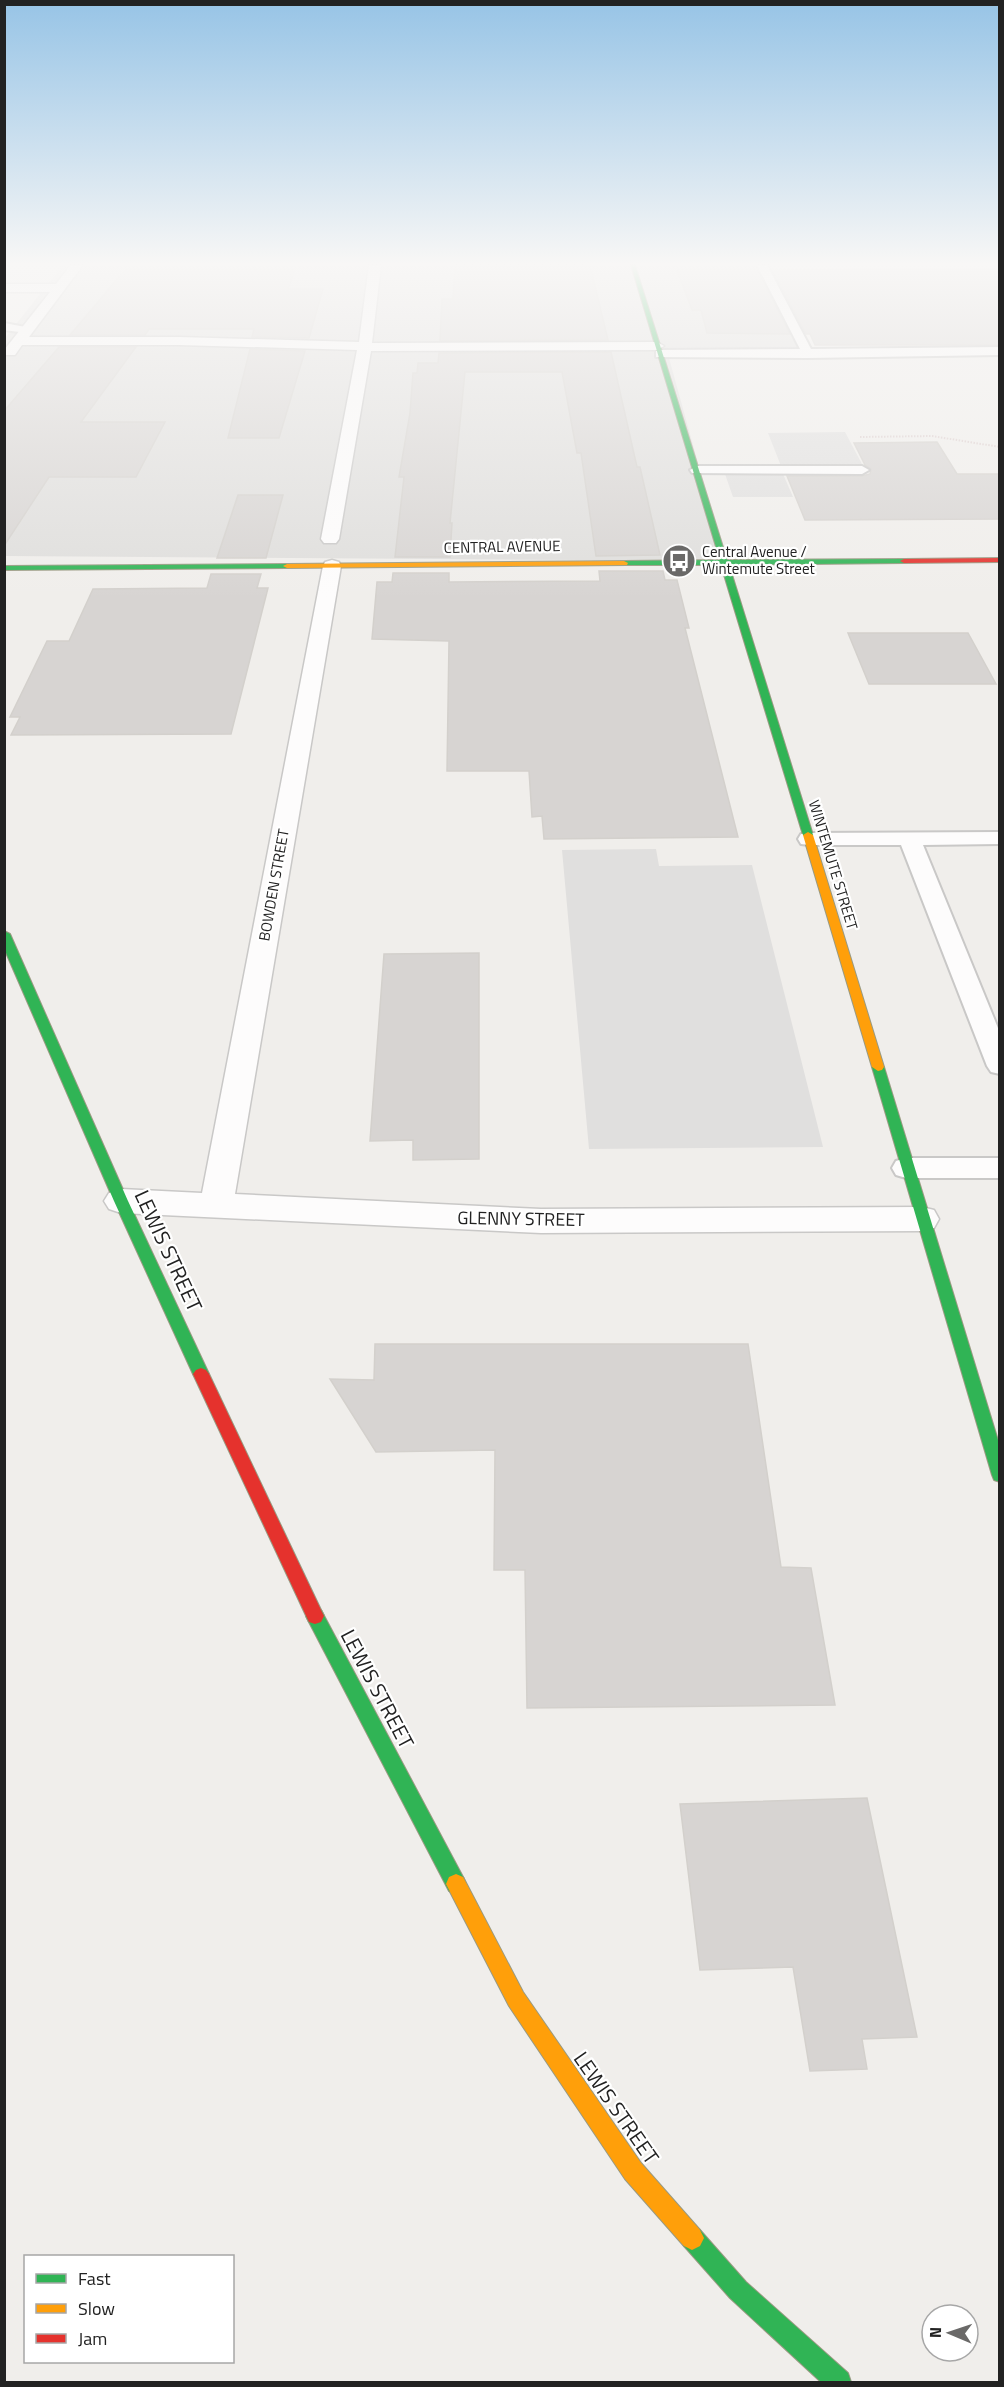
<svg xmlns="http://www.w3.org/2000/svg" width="1004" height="2387" font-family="'Titillium Web',sans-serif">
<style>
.residential{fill:#dfdedc}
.parking{fill:#e0dfde}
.building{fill:#d7d4d2;stroke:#d3d0cc;stroke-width:1.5}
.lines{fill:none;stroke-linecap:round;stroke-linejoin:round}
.lane-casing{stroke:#c9c8c7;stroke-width:4}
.street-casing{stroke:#c9c8c7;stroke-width:3}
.fast-casing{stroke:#999a82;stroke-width:2}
.slow-casing{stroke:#999a82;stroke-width:2}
.jam-casing{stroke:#999a82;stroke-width:2}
.path{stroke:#dccecd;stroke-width:2;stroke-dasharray:1.5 1.5;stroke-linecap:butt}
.lane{fill:#fdfcfc;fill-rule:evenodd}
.street{fill:#fdfcfc;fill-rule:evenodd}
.fast{fill:#30b455;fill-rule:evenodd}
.slow{fill:#ff9f0a;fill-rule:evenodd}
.jam{fill:#e5322d;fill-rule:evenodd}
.labels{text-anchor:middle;stroke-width:4.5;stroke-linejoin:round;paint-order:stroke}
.far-street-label{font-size:15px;fill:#222;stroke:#fff}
.far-poi-label{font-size:15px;fill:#222;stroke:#fff;text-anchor:start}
.street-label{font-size:18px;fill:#222;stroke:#fff}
.near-street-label{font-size:21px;fill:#222;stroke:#fff}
</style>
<rect width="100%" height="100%" fill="#f0eeeb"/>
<path class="residential" d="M63 265H765L804 357 669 358 725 561 5 556V338Z"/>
<path class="parking" d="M845 432 863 466H781L768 433Z
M725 474H783L793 497H733Z
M656 849 659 866 752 865 823 1147 589 1149 562 850Z"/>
<path class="building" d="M455 265H590L608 340 440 341 442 299H453Z
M999 269V345H815L810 334H806L772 270Z
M125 270H295L288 289H323L309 338 252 337 254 329H149L145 335H70Z
M677 270H757L790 334 707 333 701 310H692Z
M59 347H136L81 422H165L136 477H49L4 546V411Z
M250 349 305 351 279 438H228Z
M611 352 637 467H640L660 555 596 556 581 453H577L562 372H465L450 523H452L450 557H395L404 477H399L410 413 413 373H417L418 363H438L439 353Z
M937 442 957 474H999V519L805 520 787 476H862L870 474 871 469 865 465 854 443Z
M238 495H283L266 558H217Z
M599 571H663L665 580H677L689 628H685L738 837 544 839 542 816 532 817 529 771H447L449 641 372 639 377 582H392L393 573H449V582L600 581Z
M211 574H261L257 588H268L231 734 11 735 20 717H10L47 641H69L93 589 207 588Z
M848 633H968L996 684H869Z
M479 953V1159L413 1160V1140L370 1141 384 954Z
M375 1344H748L781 1567 811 1568 835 1705 527 1708 525 1570H494L495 1450 376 1452 330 1379 374 1380Z
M867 1798 917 2037 862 2039 867 2069 810 2071 793 1967 700 1970 680 1804Z"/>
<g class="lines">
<defs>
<path id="lane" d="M757 265H767L811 349 1000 347V355L808 358 656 357V351L660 350 800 349Z
M4 323 31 328 33 330 27 333 4 330Z
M697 466H862L869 470 862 474 692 473 690 470Z
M1000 832V844L923 845 1000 1033V1074L991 1072 987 1066 901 845H809L801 844 798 839 801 834 809 833Z
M906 1158H1000V1178H906L896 1175 892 1168 896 1161Z"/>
<path id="street" d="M71 265H83L29 337H179L359 342 369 265H381L372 343 657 342 664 346 657 350 371 351 339 539 336 543H324L321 539 357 350 179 345H22L15 355H5V349L50 292H4V284H56Z
M332 560 339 562 341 566 235 1194 541 1209 922 1207 934 1210 939 1219 934 1228 922 1231 541 1233 121 1213 109 1209 104 1201 109 1193 121 1189 202 1193 323 566 325 562Z"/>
<path id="fast" d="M631 265H635L727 560 904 559 908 561 904 563 729 565 813 835 812 837 808 838 803 835 721 565H624L620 563 624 561 720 560Z
M290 564 291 566 287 568 4 570V566Z
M4 931 10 934 128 1201 209 1374 206 1378 201 1380 196 1378 193 1374 114 1201 4 948Z
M878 1063 884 1067 1000 1447V1482L994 1480 992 1475 872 1067Z
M315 1608 321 1610 463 1877 466 1884 463 1891 456 1894 449 1891 309 1622 306 1616 309 1610Z
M692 2226 700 2230 746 2282 848 2373 851 2382H821L730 2298 684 2246 680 2238 684 2230Z"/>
<path id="slow" d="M624 561 628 563 627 565 287 568 283 566 287 564Z
M808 832 813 835 884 1067 882 1070 878 1071 872 1067 803 835Z
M456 1874 463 1877 523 1992 641 2163 700 2230 704 2238 700 2246 692 2250 684 2246 625 2179 509 2006 446 1884 449 1877Z"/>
<path id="jam" d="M1000 558V562L904 563 900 561 904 559Z
M201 1368 206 1370 209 1374 321 1610 324 1616 321 1622 315 1624 309 1622 193 1374 196 1370Z"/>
</defs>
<use href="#lane" class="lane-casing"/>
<use href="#street" class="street-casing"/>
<use href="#fast" class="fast-casing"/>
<use href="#slow" class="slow-casing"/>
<use href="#jam" class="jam-casing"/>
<path class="path" d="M860 437 932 436 1000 447"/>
<use href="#lane" class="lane"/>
<use href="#street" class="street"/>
<use href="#fast" class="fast"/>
<use href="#slow" class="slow"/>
<use href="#jam" class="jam"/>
</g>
<linearGradient id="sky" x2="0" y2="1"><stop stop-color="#97c4e6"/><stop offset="0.44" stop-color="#f8f7f6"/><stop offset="1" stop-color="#f8f7f6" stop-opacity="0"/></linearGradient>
<rect width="1004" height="599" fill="url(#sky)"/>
<defs>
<symbol id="bus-disc" viewBox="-11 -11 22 22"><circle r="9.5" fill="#6a6968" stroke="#fff"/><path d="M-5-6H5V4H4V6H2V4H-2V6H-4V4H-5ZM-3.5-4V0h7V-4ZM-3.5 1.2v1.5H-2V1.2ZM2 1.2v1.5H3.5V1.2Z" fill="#fff"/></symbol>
</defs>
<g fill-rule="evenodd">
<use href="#bus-disc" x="660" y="542" width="38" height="38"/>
</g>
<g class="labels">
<g class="far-street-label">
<text transform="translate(502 547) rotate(-1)" y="5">CENTRAL AVENUE</text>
<text transform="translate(833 865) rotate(73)" y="5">WINTEMUTE STREET</text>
<text transform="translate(274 885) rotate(-80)" y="5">BOWDEN STREET</text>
</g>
<g class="far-poi-label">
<text x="702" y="557">Central Avenue /<tspan x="702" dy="17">Wintemute Street</tspan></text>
</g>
<g class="street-label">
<text transform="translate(521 1219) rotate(1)" y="6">GLENNY STREET</text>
</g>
<g class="near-street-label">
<text transform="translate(168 1251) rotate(65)" y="7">LEWIS STREET</text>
<text transform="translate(377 1689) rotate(62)" y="7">LEWIS STREET</text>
<text transform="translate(616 2108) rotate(55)" y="7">LEWIS STREET</text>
</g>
</g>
<rect width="1004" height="2387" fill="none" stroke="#222222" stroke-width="12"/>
<rect x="24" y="2255" width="210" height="108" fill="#ffffff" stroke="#a7a7a7" stroke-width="1.5"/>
<rect x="36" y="2274" width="30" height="9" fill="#30b455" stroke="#a7a7a7" stroke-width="1.5"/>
<text x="78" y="2285" font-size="18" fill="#222222">Fast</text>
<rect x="36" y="2304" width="30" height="9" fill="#ff9f0a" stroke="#a7a7a7" stroke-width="1.5"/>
<text x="78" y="2315" font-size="18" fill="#222222">Slow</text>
<rect x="36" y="2334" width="30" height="9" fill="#e5322d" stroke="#a7a7a7" stroke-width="1.5"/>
<text x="78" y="2345" font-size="18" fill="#222222">Jam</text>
<g transform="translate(950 2333) rotate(272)"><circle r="28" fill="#ffffff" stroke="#a7a7a7" stroke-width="1.5"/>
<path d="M0-4.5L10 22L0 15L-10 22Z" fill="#6a6968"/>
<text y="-9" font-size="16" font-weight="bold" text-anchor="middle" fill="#222222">N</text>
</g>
</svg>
